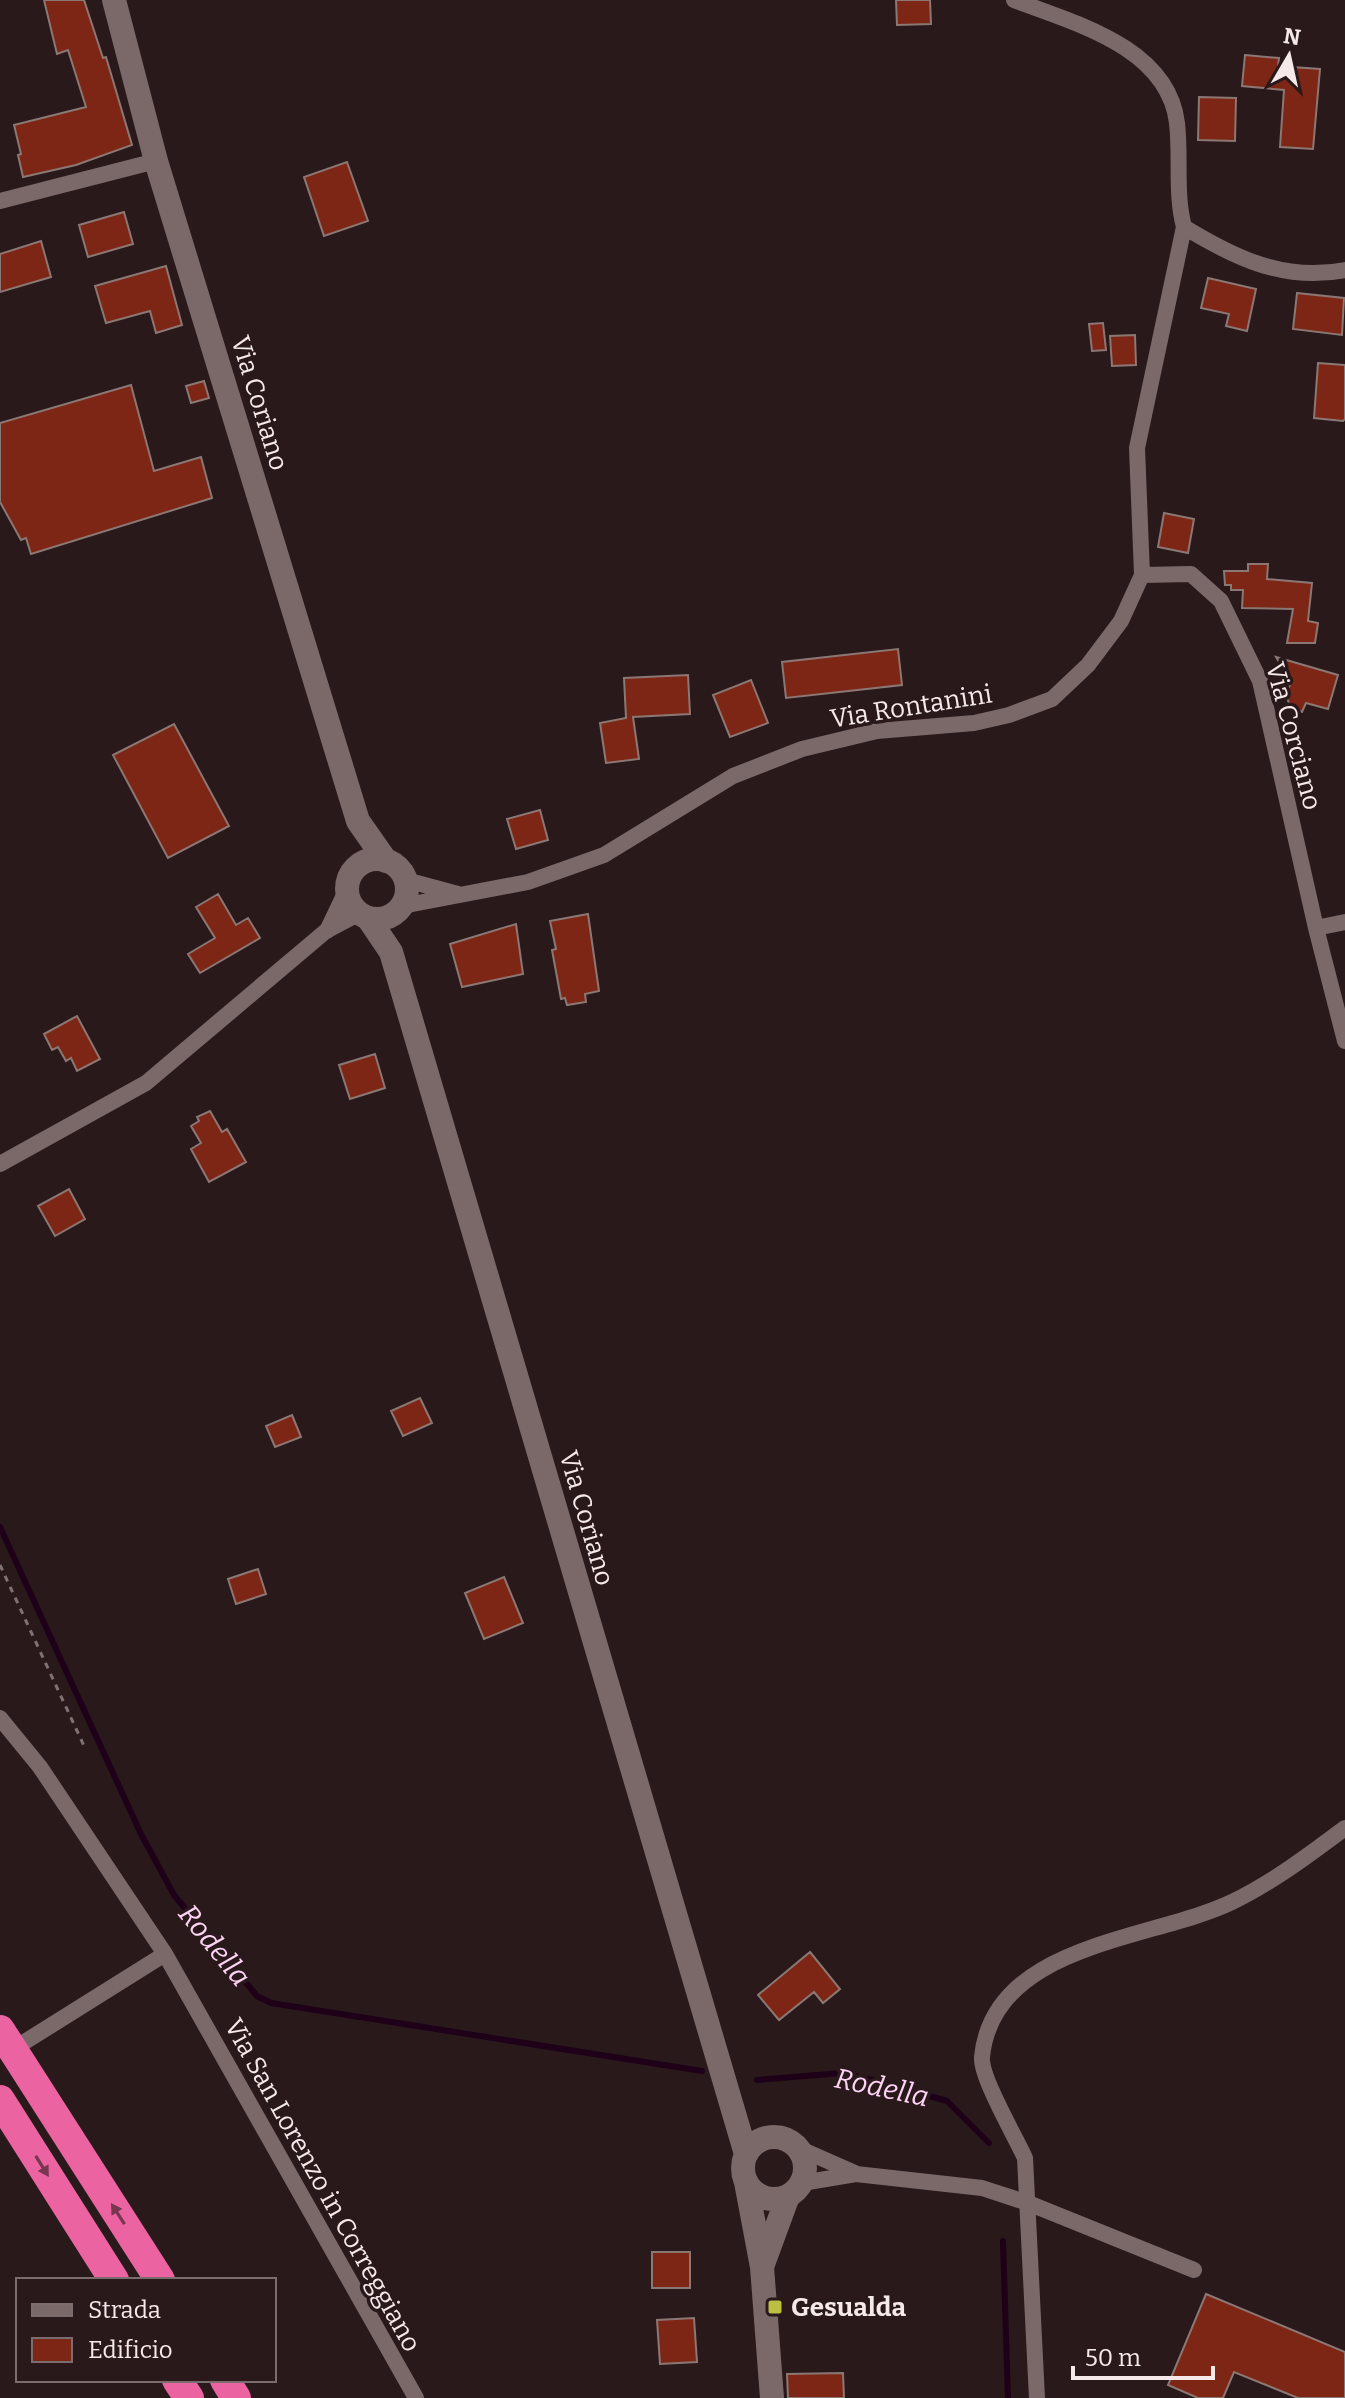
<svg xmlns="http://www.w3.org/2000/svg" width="1345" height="2398" font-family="Bitter,serif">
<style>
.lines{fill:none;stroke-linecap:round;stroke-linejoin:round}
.stream{stroke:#1e0019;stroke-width:6}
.building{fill:#7e2615;stroke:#8b7773;stroke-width:2}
.path{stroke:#807173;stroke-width:3;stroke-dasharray:6 6;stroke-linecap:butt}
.minor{stroke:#7b6869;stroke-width:16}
.secondary{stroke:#7b6869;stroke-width:24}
.motorway{stroke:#ec63a2;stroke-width:30}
.oneway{fill:#773751}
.poi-dot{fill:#bdbf43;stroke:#29191b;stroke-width:3}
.labels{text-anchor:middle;stroke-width:7;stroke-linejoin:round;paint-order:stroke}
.street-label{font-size:26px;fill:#f5e9ea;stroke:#29191b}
.poi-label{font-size:26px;font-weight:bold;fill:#f5e9ea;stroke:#29191b;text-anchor:start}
.water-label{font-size:28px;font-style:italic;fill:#fed4f4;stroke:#29191b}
</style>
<rect width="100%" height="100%" fill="#29191b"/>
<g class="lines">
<path class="stream" d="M0 1527 141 1834 174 1895 257 1996 271 2003 702 2071
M757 2080 842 2073 872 2080 947 2101 989 2143
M1003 2241 1008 2398"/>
</g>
<path class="building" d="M44 0H84L103 58 106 57 132 145 76 165 23 177 18 155 21 154 14 125 86 107 68 50 57 54Z
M896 0H930L931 24 897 25Z
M1245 55 1279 58 1278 66 1320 69 1313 149 1280 147 1284 90 1242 86Z
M1199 97 1236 98 1235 141 1198 140Z
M347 162 368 221 324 236 304 177Z
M124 212 133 244 88 257 79 225Z
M41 241 51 277 0 292V254Z
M166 266 182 325 156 333 150 311 106 323 95 286Z
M1208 278 1256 289 1247 331 1226 326 1229 314 1201 308Z
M1297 293 1344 298 1342 335 1293 329Z
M1103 323 1106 350 1092 351 1089 324Z
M1135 335 1136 365 1112 366 1110 336Z
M1318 363 1345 365V419L1343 421 1314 418Z
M204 381 209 398 191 403 186 386Z
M131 385 154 471 201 457 212 498 31 554 26 538 21 540 0 502V423Z
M1164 513 1194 519 1188 553 1158 547Z
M1248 564H1268L1267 579 1312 583 1308 621 1318 623 1315 643H1287L1293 609 1242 608 1243 590H1231V585H1225L1224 571H1248Z
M898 649 902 685 786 698 782 662Z
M1276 657 1338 675 1328 709 1306 703 1302 712 1290 706 1286 695 1291 682Z
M688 675 690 714 633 717 639 759 606 763 600 723 626 718 624 678Z
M751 680 768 723 730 737 713 695Z
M174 724 229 826 168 858 113 755Z
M540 810 548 840 516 849 507 819Z
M218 894 236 925 248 918 260 938 200 973 188 954 215 938 196 907Z
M588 914 599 991 585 994 586 1002 567 1005 565 998 561 999 552 950 556 949 550 921Z
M516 924 523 974 462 987 450 944Z
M77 1016 100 1059 77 1071 71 1058 66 1061 58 1047 52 1050 44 1034Z
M375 1054 385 1088 350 1099 339 1065Z
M210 1111 222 1132 227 1129 246 1162 209 1182 191 1149 201 1143 191 1126 199 1121 197 1117Z
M69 1189 85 1219 55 1236 38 1206Z
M420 1398 432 1423 403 1436 391 1411Z
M292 1415 301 1437 275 1447 266 1426Z
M258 1569 266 1594 236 1604 228 1579Z
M504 1577 523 1623 484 1639 465 1593Z
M810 1952 840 1989 823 2003 814 1992 779 2020 758 1995Z
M652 2252H690V2288H652Z
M1206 2294 1345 2352V2398H1298L1234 2372 1223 2398H1198L1168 2385Z
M694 2318 697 2362 660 2364 657 2320Z
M843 2373 844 2398H788L787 2374Z"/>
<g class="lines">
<path class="path" d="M0 1565 85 1748"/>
<path class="minor" d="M1014 0C1074 23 1168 47 1177 123 1181 158 1175 193 1184 227
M0 201 156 161
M1142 575 1191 574 1221 601 1260 681 1316 928 1345 1041
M406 880 458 894
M402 906 528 882 604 855 733 776 802 749 877 731 974 723 1009 715 1052 699 1088 665 1121 621 1142 575 1137 448 1184 227C1235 258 1284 282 1345 270
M1316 928 1345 922
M327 931 347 889
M0 1164 146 1083 326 931 360 913
M0 1718 40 1767 165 1954 416 2398
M7 2053 165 1954
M796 2147 855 2173
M802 2183 856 2174 982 2188 1028 2203 1194 2270
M1037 2398 1025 2158C1015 2136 980 2076 982 2057 993 1943 1153 1940 1232 1902 1273 1882 1309 1855 1345 1828"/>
<path class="secondary" d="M114 0 156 161 358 821 386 861
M347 889a30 30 0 1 1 60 0a30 30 0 1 1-60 0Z
M368 918 391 952 746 2154
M743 2168a31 31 0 1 1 62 0a31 31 0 1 1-62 0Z
M746 2182 762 2267 772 2398
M763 2264 788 2196"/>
<path class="motorway" d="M0 2030 160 2280
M0 2100 114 2280
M177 2380 189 2398
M225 2380 236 2398"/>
</g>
<defs><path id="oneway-solid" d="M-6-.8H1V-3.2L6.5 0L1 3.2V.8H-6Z" transform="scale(2)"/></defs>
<g class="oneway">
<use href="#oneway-solid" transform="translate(42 2166) rotate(58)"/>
<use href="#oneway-solid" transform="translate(118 2214) rotate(-123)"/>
</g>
<rect class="poi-dot" x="767" y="2299" width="16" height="16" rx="4"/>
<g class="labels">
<g class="street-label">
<text transform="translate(260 403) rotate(73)" y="9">Via Coriano</text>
<text transform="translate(911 706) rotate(-9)" y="9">Via Rontanini</text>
<text transform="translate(1294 736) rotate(75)" y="9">Via Corciano</text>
<text transform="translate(587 1518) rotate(74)" y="9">Via Coriano</text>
<text transform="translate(323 2185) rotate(61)" y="9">Via San Lorenzo in Correggiano</text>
</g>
<g class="poi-label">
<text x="791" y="2316">Gesualda</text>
</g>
<g class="water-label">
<text transform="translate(215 1945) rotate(51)" y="10">Rodella</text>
<text transform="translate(882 2087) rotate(12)" y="10">Rodella</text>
</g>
</g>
<rect x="16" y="2278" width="260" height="104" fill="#29191b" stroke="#7b6c6e" stroke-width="2"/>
<rect x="32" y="2304" width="40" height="12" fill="#7b6869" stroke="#7b6c6e" stroke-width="2"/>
<text x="88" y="2318" font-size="24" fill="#f5e9ea">Strada</text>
<rect x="32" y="2338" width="40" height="24" fill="#7e2615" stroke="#7b6c6e" stroke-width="2"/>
<text x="88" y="2358" font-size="24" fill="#f5e9ea">Edificio</text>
<g transform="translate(1289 56) rotate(9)" stroke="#29191b" stroke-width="6" paint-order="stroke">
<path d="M0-6L14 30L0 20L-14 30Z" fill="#f5e9ea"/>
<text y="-12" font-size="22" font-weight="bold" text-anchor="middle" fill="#f5e9ea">N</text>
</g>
<path d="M1073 2366v12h140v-12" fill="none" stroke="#f5e9ea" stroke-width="4"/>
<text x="1085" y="2366" font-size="24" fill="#f5e9ea" stroke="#29191b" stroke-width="6" paint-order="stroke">50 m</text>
</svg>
